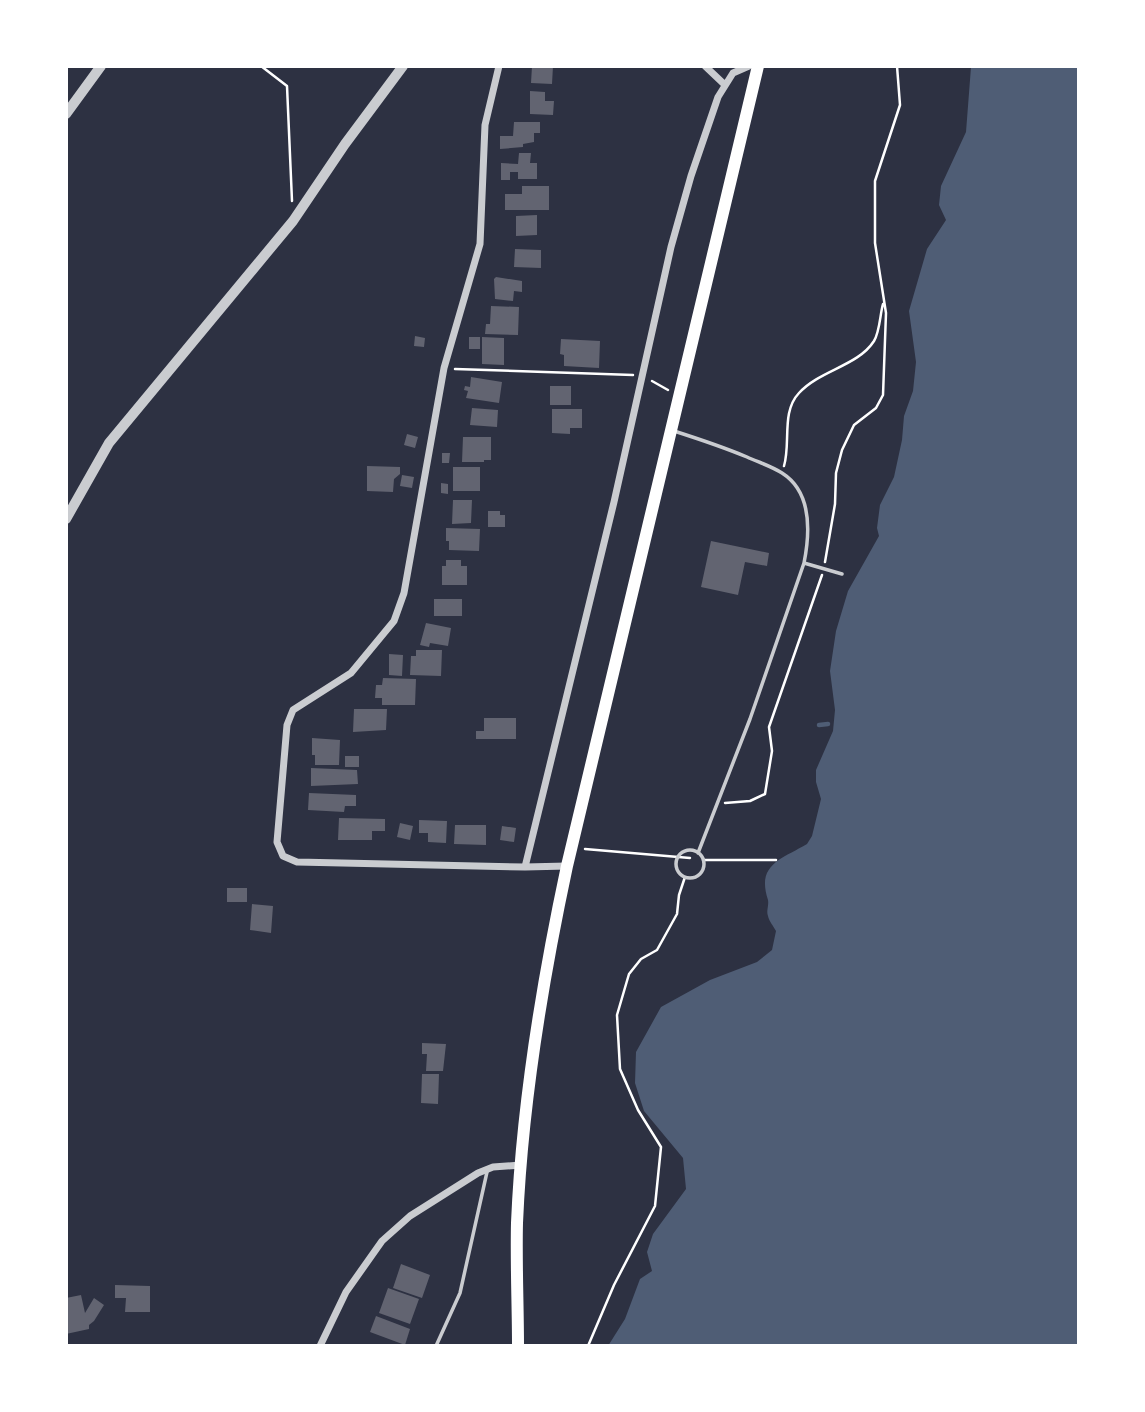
<svg xmlns="http://www.w3.org/2000/svg" width="1145" height="1412" font-family="'Roboto Condensed',sans-serif">
<style>
.water{fill:#4f5d75}
.lines{fill:none;stroke-linecap:round;stroke-linejoin:round}
.stream{stroke:#4f5d75;stroke-width:4.5}
.building{fill:#626471}
.path{stroke:#fff;stroke-width:2.5}
.service{stroke:#caccd0;stroke-width:3.5}
.minor{stroke:#caccd0;stroke-width:7}
.tertiary{stroke:#caccd0;stroke-width:10}
.primary{stroke:#fff;stroke-width:12}
</style>
<rect width="100%" height="100%" fill="#2d3142"/>
<path class="water" d="M971 67H1078V1345L608 1346 625 1319 640 1279 652 1271 647 1252 653 1234 686 1189 683 1158 644 1111 635 1083 636 1052 661 1007 710 980 757 962 772 950 776 931C774 927 769 921 768 916 766 911 769 906 768 900 756 864 782 859 807 844L812 836 821 799 816 782V770L833 731 835 710 830 671 836 631 848 591 879 536 877 528 880 505 894 477 902 440 904 416 913 391 916 362 909 311 927 249 946 220 939 205 941 186 966 132Z"/>
<g class="lines">
<path class="stream" d="M819 725 828 724"/>
</g>
<path class="building" d="M532 66H553L552 84 531 83Z
M530 91 545 92V101H554L553 115 530 114Z
M514 122H540V133H534V142L523 144V147L500 149V136H513Z
M519 153H531L530 163H537V179H518V172H510V180H501V163L518 164Z
M522 186H549V210H505V194H522Z
M537 215V235L516 236V216Z
M515 249 541 250V268L514 267Z
M496 277 522 281V292L514 291 513 301 495 299 494 279Z
M491 306 519 307 518 335 485 334 486 324H490Z
M415 336 425 338 424 347 414 346Z
M469 337H480V349H469Z
M482 337 504 338V365L482 364Z
M561 339 600 341 599 368 564 366V355L560 354Z
M471 377 502 382 499 403 466 398 468 391 464 390 465 386 470 387Z
M550 386H571V405H550Z
M472 408 498 410 497 427 470 425Z
M552 409H582V428H570V434L552 433Z
M407 434 418 437 415 448 404 445Z
M463 437H491V460H484V462H462Z
M442 453H450L449 463H442Z
M367 466 400 467V474L394 479 393 492 367 491Z
M453 467H480V491H453Z
M402 475 414 477 412 488 400 486Z
M441 483 448 484V494L441 493Z
M453 500H472L471 523 452 524Z
M488 511H500V515H505V527H488Z
M446 528 480 529 479 551 449 550V541H446Z
M711 541 769 553 767 566 745 562 738 595 701 587Z
M446 560H461V566H467V585H442V566H446Z
M434 599H462V616H434Z
M426 623 451 628 448 646 430 643 429 647 420 645Z
M416 650H442L441 676 410 675 411 656H416Z
M389 654 403 655 402 676 389 675Z
M383 678 416 679 415 705H382V698H375L376 685H382Z
M354 709H387L386 730 353 732Z
M484 718H516V739H476V731H484Z
M312 738 340 740 339 765H315V755H312Z
M345 756H359V767H345Z
M311 768 357 770 358 784 311 786Z
M309 793 356 795V806H345L344 812 308 810Z
M339 818 385 819V831H372V840H338Z
M419 820 447 821 446 843 428 842V833H419Z
M400 823 413 826 410 840 397 837Z
M455 825H486V845L454 844Z
M502 826 516 828 514 842 500 840Z
M227 888H247V902H227Z
M252 904 273 906 271 933 250 930Z
M422 1043 446 1044 443 1071H426L427 1054H422Z
M422 1074H439L438 1104 421 1103Z
M401 1264 430 1275 422 1298 393 1288Z
M115 1285 150 1286V1312H125L126 1298H115Z
M388 1288 419 1299 410 1324 379 1313Z
M81 1295 85 1313 94 1298 104 1305 94 1321 89 1325V1329L66 1334V1298Z
M376 1316 410 1329 405 1345 370 1332Z"/>
<g class="lines">
<path class="path" d="M261 66 287 86 292 201
M455 369 633 375
M652 381 668 390
M784 466C791 443 781 412 799 393 820 370 858 366 874 341 880 331 880 314 883 304
M825 562 835 504 836 473 842 450 854 425 876 408 883 395 886 313 875 243V181L900 105 897 66
M725 803 750 801 765 794 772 751 769 727 822 575
M585 849 690 858
M703 860H776
M588 1346 614 1285 655 1206 661 1147 638 1110 620 1069 617 1015 629 974 641 959 657 950 677 914 679 895 685 877"/>
<path class="service" d="M674 431C699 439 723 447 747 457 758 462 771 466 782 473 812 492 810 533 804 563L750 719 698 853
M804 563 842 574
M676 864a14 14 0 1 1 28 0a14 14 0 1 1-28 0Z
M436 1346 460 1293 487 1172"/>
<path class="minor" d="M499 66 485 125 480 244 444 368 404 593 394 621 351 673 293 710 287 725 277 842 283 856 297 862 525 867 567 866
M705 66 725 85
M525 867 614 502 671 247 691 176 718 97 733 73 749 66
M320 1346 346 1292 382 1241 410 1216 478 1173 493 1167 521 1165"/>
<path class="tertiary" d="M66 114 101 66
M66 519 109 443 293 221 345 144 403 66"/>
<path class="primary" d="M518 1346C518 1305 516 1264 517 1223 522 1103 542 983 567 866L758 66"/>
</g>
<rect width="1145" height="1412" fill="none" stroke="#ffffff" stroke-width="136"/>
</svg>
